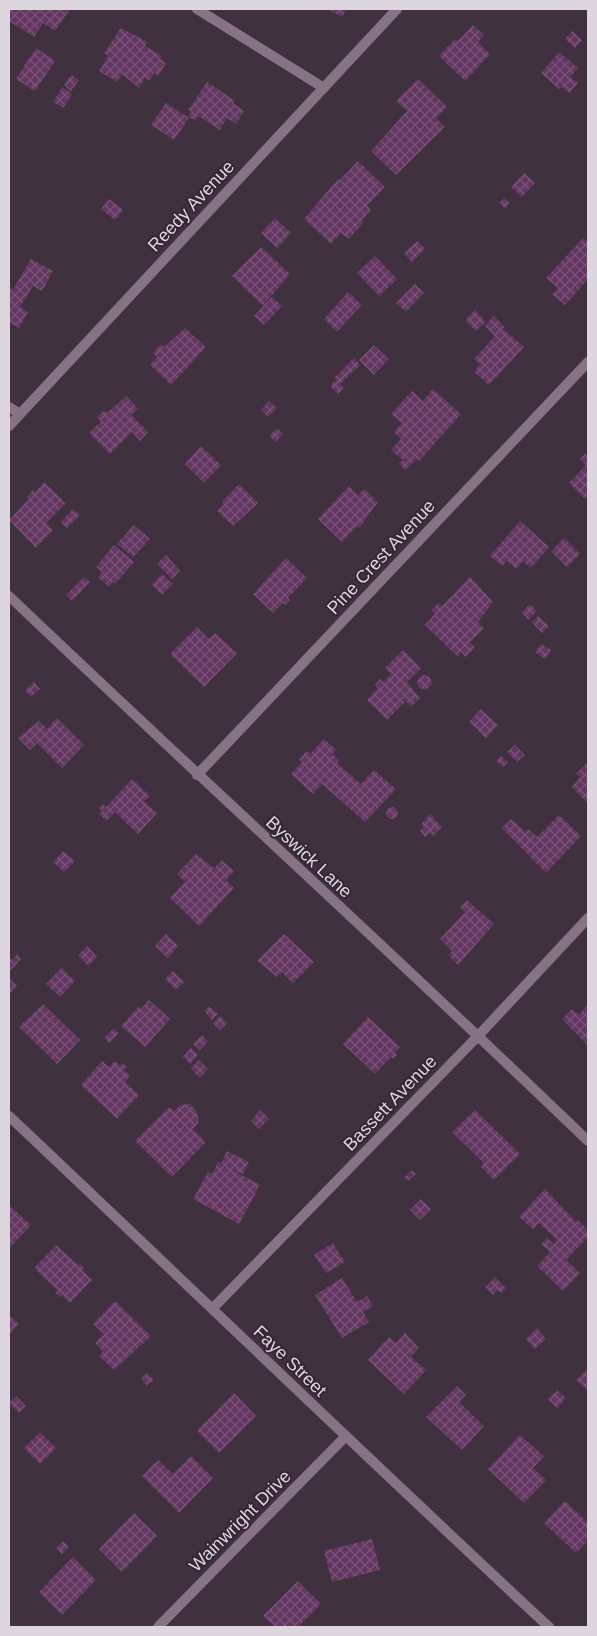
<svg xmlns="http://www.w3.org/2000/svg" width="597" height="1636" font-family="Helvetica,sans-serif">
<style>
.building{fill:url(#building-cross-hatch)}
.lines{fill:none;stroke-linecap:round;stroke-linejoin:round}
.minor{stroke:#887286;stroke-width:10}
.labels{text-anchor:middle;stroke-width:4;stroke-linejoin:round;paint-order:stroke}
.street-label{font-size:18px;fill:#ded6de;stroke:#352834}
</style>
<defs>
<pattern id="building-cross-hatch" width="8" height="8" patternUnits="userSpaceOnUse" patternTransform="scale(1.25)"><rect width="8" height="8" fill="#643762"/><path d="M0 0l8 8M0 8l8-8" fill="none" stroke="#7a5378"/></pattern>
</defs>
<rect width="100%" height="100%" fill="#3f323e"/>
<path class="building" d="M9 9H70L55 31 43 23 34 37 9 21Z
M327 9H347L342 17Z
M473 25 484 35 478 42 490 54 465 81 439 56 455 39 458 41Z
M121 28 147 42 145 46 162 56 160 59 166 63 158 76 154 73 149 81 145 78 139 88 122 74 117 82 99 71 108 56 104 53Z
M572 31 582 40 575 48 565 39Z
M36 48 55 61 35 91 16 79Z
M559 52 578 68 570 77 578 83 569 93 562 87 559 89 541 73Z
M71 75 79 80 71 91 64 85Z
M418 79 447 107 436 118 445 127 396 175 371 151 407 111 396 101Z
M207 82 235 101 233 103 244 111 236 124 227 118 220 130 198 116 195 121 188 116 191 111 188 110Z
M63 87 72 94 63 108 53 102Z
M166 103 189 118 174 140 151 125Z
M358 161 385 187 367 206 371 210 361 221 363 223 349 239 341 233 331 244 304 219 338 179 340 180Z
M524 173 535 183 522 197 511 187Z
M504 198 510 203 505 208 499 203Z
M109 199 123 210 115 220 101 209Z
M275 218 291 233 277 248 261 233Z
M583 238 588 242V279L565 305 552 294 558 288 546 278Z
M417 241 425 249 412 262 404 253Z
M261 247 290 274 263 306 232 276Z
M375 256 397 279 379 296 357 273Z
M31 259 53 271 42 291 33 286 20 307 28 312 19 328 9 322V287L13 290Z
M415 284 424 293 406 312 396 303Z
M348 292 362 305 337 332 324 319Z
M272 297 282 306 264 325 254 316Z
M475 310 486 322 476 331 465 320Z
M494 316 505 327 503 329 524 347 489 385 474 372 480 364 474 359 495 336 485 326Z
M185 328 206 347 171 385 150 365 157 357 153 353 161 344 164 347Z
M374 345 389 359 374 375 359 360Z
M354 358 360 365 340 384 344 388 338 394 330 386 336 380 334 378Z
M433 389 461 414 419 461 417 459 405 470 399 464 403 460 391 450 401 439 394 432 402 423 391 414 412 391 423 401Z
M126 396 138 409 131 415 148 432 140 441 132 432 110 454 89 433 101 421 97 417 104 410 107 413Z
M269 401 277 408 268 417 261 410Z
M277 428 283 434 276 442 269 436Z
M201 446 221 465 204 483 185 464Z
M585 454 588 456V482L584 478 588 483V495L585 499 569 483 586 465 580 459Z
M44 482 66 503 46 523 53 530 36 548 9 520 29 499 27 497 33 490 35 492Z
M239 484 258 503 233 526 217 511 224 504 222 502Z
M349 486 358 495 364 489 378 502 359 528 357 526 342 542 318 519Z
M73 509 80 515 67 528 61 522Z
M520 521 549 547 531 568 523 561 516 569 507 561 502 566 490 556Z
M134 525 150 539 133 557 117 544Z
M564 538 580 554 567 567 551 551Z
M114 545 134 562 115 584 113 582 109 587 98 577 102 572 96 567Z
M166 555 180 571 172 579 157 564Z
M286 558 307 578 288 598 290 600 285 605 283 603 273 613 253 594Z
M162 574 173 584 162 595 152 585Z
M84 577 90 582 72 601 66 595Z
M470 577 493 602 478 622 484 628 470 642 475 647 466 657 461 652 458 657 425 625 435 614 431 610 438 603 442 606Z
M530 604 537 611 528 620 522 612Z
M538 616 549 626 542 633 532 622Z
M197 627 209 639 215 633 237 653 204 687 170 654Z
M541 644 551 650 545 659 535 652Z
M403 650 421 668 407 682 420 698 411 707 406 701 387 720 367 700 378 688 375 685 380 679 383 682 391 674 385 668Z
M423 675 430 677 432 685 426 690 419 688 417 681Z
M34 682 40 689 31 697 25 690Z
M481 709 498 725 486 738 469 722Z
M57 718 84 745 62 768 37 743 30 750 18 738 39 721 47 729Z
M324 739 336 750 332 754 339 760 337 763 361 784 374 770 396 789 365 822 322 784 313 794 291 774 302 762 299 759 307 751 310 754Z
M515 745 525 755 517 762 507 752Z
M501 756 508 762 503 767 496 761Z
M588 762V804L572 787 580 777 576 774Z
M132 779 150 796 144 801 157 813 138 834 115 812 107 821 99 814 102 811 99 808 103 804 106 807Z
M386 813a6 6 0 1 1 12 0a6 6 0 1 1-12 0Z
M430 814 442 827 433 836 430 833 425 837 420 831 424 827 421 824Z
M559 815 581 836 546 873 502 828 511 819 526 832 528 829 537 837Z
M63 851 75 861 64 872 53 862Z
M196 854 214 868 222 860 234 871 226 880 234 888 199 926 170 898 185 882 177 874Z
M467 900 494 924 458 965 448 955 452 951 440 939 465 912 460 907Z
M166 934 178 946 168 958 155 946Z
M284 934 314 962 293 983 282 972 277 977 257 961Z
M87 946 97 957 88 966 78 955Z
M17 954 21 959 9 972V957L12 960Z
M62 968 75 981 60 997 46 984Z
M173 971 184 982 176 990 165 979Z
M9 978 17 986 9 995Z
M149 1000 170 1019 145 1047 121 1026 138 1007 141 1009Z
M43 1004 80 1040 57 1064 19 1027Z
M209 1006 218 1014 212 1020 204 1011Z
M586 1006 588 1009V1046L562 1019 572 1009 579 1015Z
M220 1016 227 1023 220 1030 213 1023Z
M368 1017 400 1047 395 1053 397 1055 393 1059 391 1057 375 1074 343 1044Z
M114 1028 119 1033 109 1043 104 1038Z
M202 1035 208 1041 200 1050 193 1044Z
M191 1048 198 1055 190 1064 183 1057Z
M199 1060 208 1069 200 1078 191 1069Z
M102 1061 109 1067 115 1061 120 1066 122 1063 127 1067 124 1070 130 1076 125 1082 139 1095 117 1119 81 1085Z
M190 1104 196 1110 199 1122 193 1129 206 1142 172 1177 135 1141 169 1107 174 1111 180 1105Z
M260 1110 269 1119 259 1129 251 1121Z
M475 1110 520 1154 494 1180 481 1167 484 1163 452 1132Z
M227 1151 249 1162 243 1174 231 1169 260 1185 239 1224 193 1199 208 1172 212 1174 218 1162 221 1164Z
M412 1170 416 1174 408 1181 404 1178Z
M545 1189 576 1222 578 1220 588 1230V1237L566 1260 580 1273 563 1291 537 1266 550 1252 541 1244 547 1238 554 1244 557 1240 539 1223 533 1229 519 1217Z
M421 1199 431 1209 420 1220 410 1210Z
M9 1205 31 1225 9 1249Z
M333 1243 345 1262 326 1273 314 1255Z
M56 1245 78 1265 80 1264 84 1268 82 1270 92 1280 70 1303 62 1295 60 1297 55 1293 58 1291 34 1268Z
M495 1277 506 1288 501 1293 498 1290 493 1295 485 1287Z
M342 1278 357 1302 367 1296 373 1306 363 1312 369 1322 342 1338 315 1295Z
M115 1301 151 1336 114 1370 99 1356 103 1352 95 1343 104 1334 93 1324Z
M9 1315 19 1324 9 1335Z
M537 1328 546 1339 535 1349 526 1339Z
M405 1333 419 1348 411 1357 426 1370 404 1394 368 1360 389 1337 396 1343Z
M587 1369 588 1370V1391L576 1380Z
M147 1373 154 1380 147 1386 141 1379Z
M457 1386 466 1395 459 1402 484 1426 462 1450 426 1417Z
M557 1390 566 1398 557 1408 548 1399Z
M234 1393 256 1416 219 1453 197 1431Z
M16 1396 26 1406 19 1413 9 1403Z
M40 1432 56 1448 40 1464 24 1448Z
M520 1435 544 1456 533 1468 546 1480 524 1503 488 1469Z
M191 1456 213 1478 179 1513 142 1476 158 1460 173 1474Z
M565 1501 588 1523V1541L576 1553 544 1523Z
M134 1513 157 1536 122 1572 99 1549Z
M372 1539 380 1570 332 1582 324 1551Z
M63 1541 69 1547 62 1554 56 1548Z
M73 1557 96 1580 62 1615 39 1592Z
M298 1581 321 1604 298 1627H275L263 1616Z"/>
<g class="lines">
<path class="minor" d="M197 9 324 88
M9 407 20 414
M9 426 397 9
M9 596C201 779 397 957 588 1141
M197 775 588 362
M9 1116C189 1286 367 1458 549 1627
M213 1308 478 1036 588 918
M158 1627 345 1437"/>
</g>
<g class="labels">
<g class="street-label">
<text transform="translate(191 206) rotate(-47)" y="6">Reedy Avenue</text>
<text transform="translate(381 557) rotate(-47)" y="6">Pine Crest Avenue</text>
<text transform="translate(309 857) rotate(43)" y="6">Byswick Lane</text>
<text transform="translate(390 1103) rotate(-46)" y="6">Bassett Avenue</text>
<text transform="translate(290 1361) rotate(44)" y="6">Faye Street</text>
<text transform="translate(240 1521) rotate(-45)" y="6">Wainwright Drive</text>
</g>
</g>
<rect width="597" height="1636" fill="none" stroke="#ded6de" stroke-width="20"/>
</svg>
